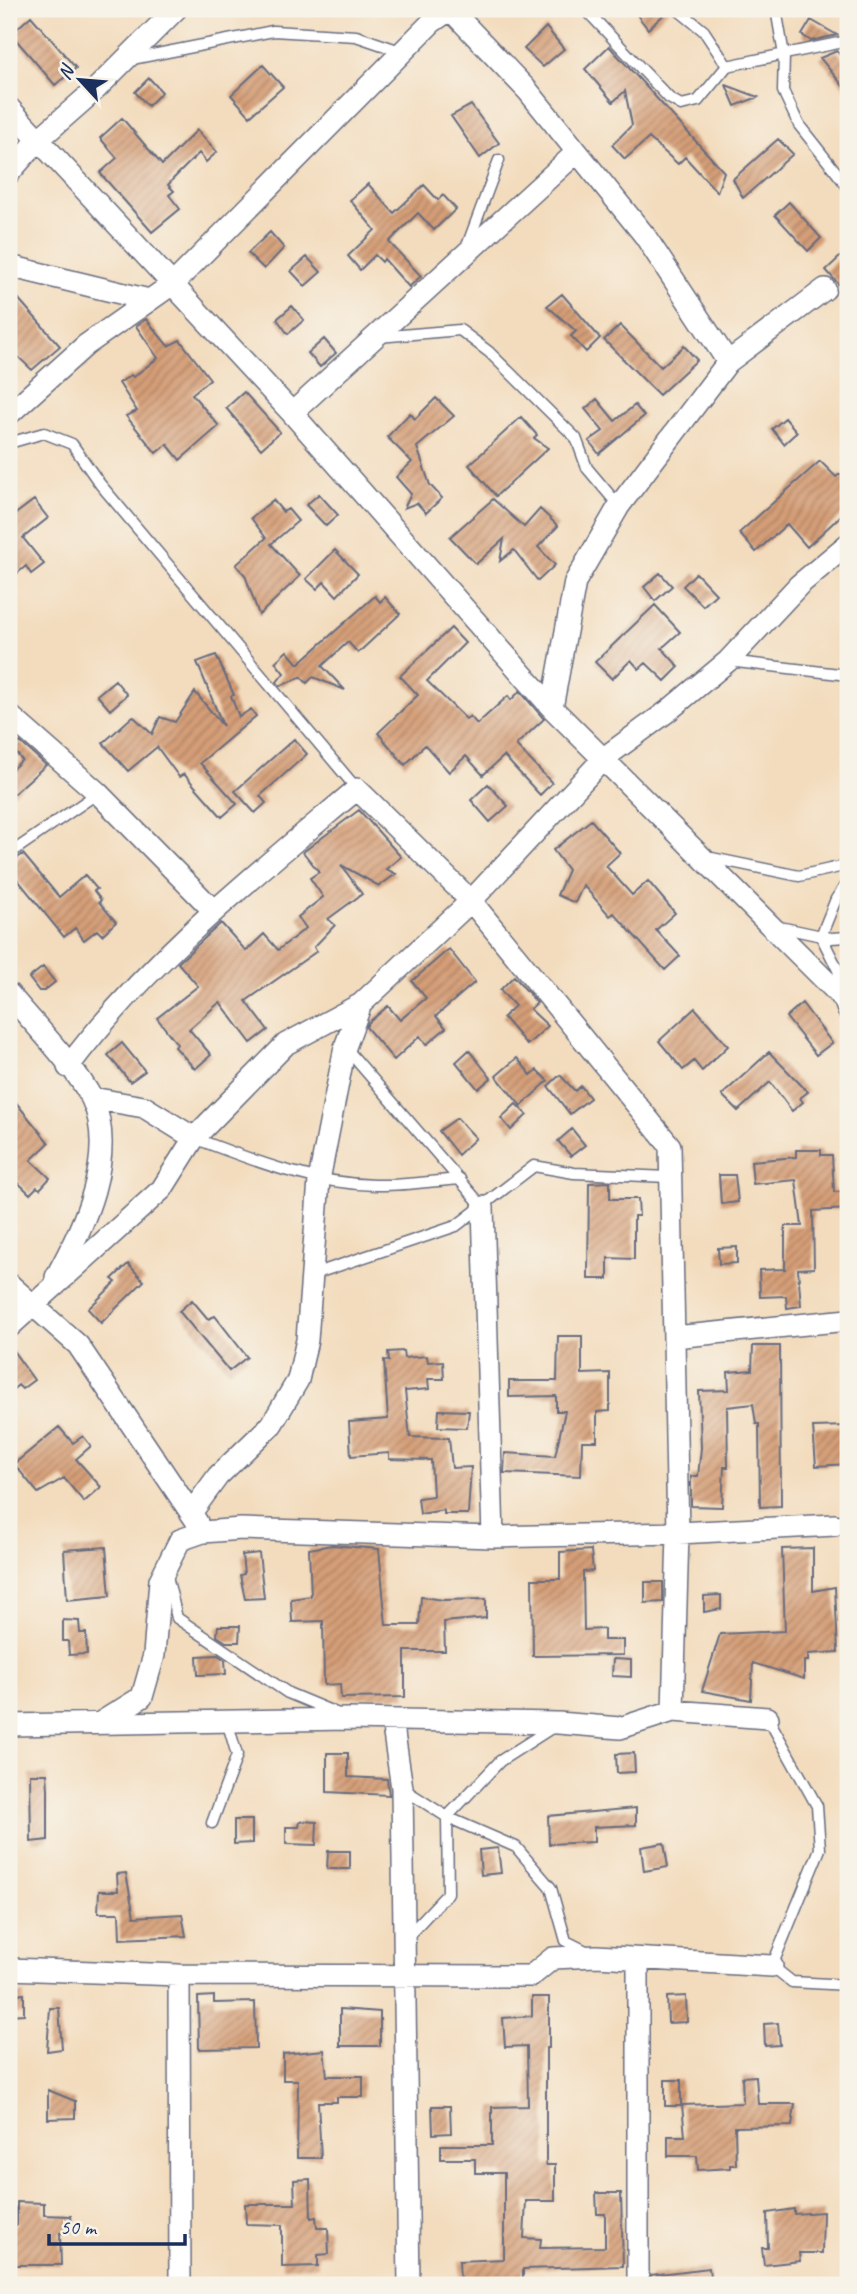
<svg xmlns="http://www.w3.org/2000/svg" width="857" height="2294" font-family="Caveat,sans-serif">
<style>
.building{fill:url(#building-hatch)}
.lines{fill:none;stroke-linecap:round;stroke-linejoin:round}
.service-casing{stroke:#676c7f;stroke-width:13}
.minor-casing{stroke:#676c7f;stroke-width:24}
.service{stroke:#fff;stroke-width:10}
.minor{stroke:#fff;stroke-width:21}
</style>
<defs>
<pattern id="building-hatch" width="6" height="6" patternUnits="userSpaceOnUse" patternTransform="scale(1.75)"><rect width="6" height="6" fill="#d59e77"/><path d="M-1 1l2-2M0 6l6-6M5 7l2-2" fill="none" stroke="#ac8165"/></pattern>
</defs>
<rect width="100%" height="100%" fill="#f7f3e8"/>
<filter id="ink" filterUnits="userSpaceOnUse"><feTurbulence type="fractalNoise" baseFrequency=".0143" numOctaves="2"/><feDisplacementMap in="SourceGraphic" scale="14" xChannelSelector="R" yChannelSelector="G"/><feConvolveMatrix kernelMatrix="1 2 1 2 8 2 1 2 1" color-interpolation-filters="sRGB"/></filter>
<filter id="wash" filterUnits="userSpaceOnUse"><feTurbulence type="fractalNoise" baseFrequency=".00686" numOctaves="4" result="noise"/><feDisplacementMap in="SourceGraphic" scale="28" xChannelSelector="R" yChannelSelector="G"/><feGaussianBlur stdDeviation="1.57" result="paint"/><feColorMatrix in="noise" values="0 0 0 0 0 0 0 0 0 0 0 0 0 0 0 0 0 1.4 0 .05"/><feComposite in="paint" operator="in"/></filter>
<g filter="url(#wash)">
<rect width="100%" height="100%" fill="#f3dcbd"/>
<g id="blocks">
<path class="building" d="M644 9H669V10L648 29 637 15Z
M31 16 76 68 55 85 11 34Z
M811 20 837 35 811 41 802 35Z
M546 27 564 49 543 67 524 49Z
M609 46 724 172 717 192 685 157 678 164 649 138 625 159 612 145 632 125 625 91 613 102 585 69Z
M837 51 848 64V92L820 58Z
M263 65 283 87 250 116 231 95Z
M149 78 162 92 148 106 135 92Z
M726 85 758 97 735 106Z
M471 105 499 143 480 158 451 116Z
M122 118 162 165 197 130 217 152 206 162 199 153 173 179 168 185 174 191 169 195 180 209 152 232 100 173 117 158 100 138Z
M778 139 793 154 743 198 733 179Z
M368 184 394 213 424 185 438 200 443 195 456 209 434 230 418 213 389 242 421 276 409 287 384 259 382 262 375 255 360 270 348 256 375 230 350 200Z
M789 202 821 238 808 251 775 215Z
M270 232 284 248 264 269 248 253Z
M841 256 848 264V295L826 270Z
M307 257 321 272 305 286 291 271Z
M9 288 60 346 32 370 13 352 16 350 9 341Z
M562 294 600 338 586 352 571 336 576 331 547 306Z
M292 306 304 320 288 334 277 319Z
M146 319 168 346 180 340 210 379 192 394 219 426 180 460 167 444 156 453 126 416 137 411 119 383 131 375 133 377 158 358 136 326Z
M620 325 661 367 684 346 697 360 659 395 604 340Z
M324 339 336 353 320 367 308 353Z
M244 392 280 432 261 449 226 408Z
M436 398 454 416 417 447 430 485 442 498 426 513 417 503 404 508 411 494 396 477 412 462 387 437 410 413 415 419Z
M597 399 615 421 635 405 644 416 599 454 589 441 603 431 585 409Z
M521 417 537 435 534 438 548 448 496 496 469 465Z
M785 418 797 432 784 444 772 429Z
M820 461 836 477 840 474 848 485V509L807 547 787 524 756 552 739 533Z
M319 494 338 515 326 526 306 505Z
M493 499 524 527 540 509 558 526 538 547 555 565 538 581 514 550 500 561 504 539 476 564 450 537Z
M34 500 48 518 23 538 44 564 31 574 26 566 9 580V519Z
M273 500 283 512 288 509 298 521 271 544 300 576 259 615 245 575 236 565 266 538 251 518Z
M335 550 358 574 337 596 324 582 317 589 306 579Z
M660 573 672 586 655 601 644 587Z
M696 573 716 594 703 606 683 586Z
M375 596 380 602 385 597 400 614 358 653 348 642 322 666 345 690 313 677 307 683 301 677 280 686 277 682 284 673 275 662 287 651 298 664Z
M655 605 680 632 662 648 679 667 665 681 646 663 639 669 631 660 612 679 595 662Z
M451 628 465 643 427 681 466 719 470 716 477 724 508 696 511 700 520 691 544 719 516 745 552 783 540 795 504 756 483 775 466 756 449 772 425 745 405 765 378 733 418 695 400 676Z
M216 655 234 695 231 696 239 717 251 709 256 716 200 763 237 804 222 817 184 774 179 777 157 747 128 771 103 743 133 716 152 734 160 717 175 722 195 692 223 726 197 662Z
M115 680 127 695 110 710 97 695Z
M294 739 307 754 260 796 266 803 255 813 235 791Z
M20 742 46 765 9 798V772L22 760 12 748Z
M488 784 508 806 490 822 471 800Z
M359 810 401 857 386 869 396 874 379 886 341 865 362 894 328 919 335 925 314 947 317 951 246 1001 268 1030 251 1043 220 1002 189 1029 211 1055 195 1069 175 1047 177 1044 157 1018 198 986 178 963 221 923 246 951 264 934 278 950 306 928 298 917 323 897 310 878 319 872 303 852Z
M591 820 620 853 606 866 632 895 648 881 675 913 656 930 680 956 665 970 614 913 610 916 583 885 575 903 557 895 568 870 553 850Z
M23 854 59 897 85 875 97 889 94 891 101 900 99 902 116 922 102 935 97 930 84 940 75 928 64 937 9 869V864Z
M449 949 475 982 436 1016 446 1028 426 1045 420 1036 394 1060 366 1027 368 1023 388 1006 400 1020 426 998 412 981Z
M43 967 55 982 44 991H39L29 978Z
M514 976 537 1003 530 1009 548 1026 527 1045 503 1017 515 1006 500 990Z
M802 1003 832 1043 816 1055 786 1017Z
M695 1008 728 1046 702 1071 694 1061 683 1070 659 1041Z
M122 1043 145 1071 130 1082 108 1055Z
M469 1050 491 1078 478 1089 456 1062Z
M769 1052 808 1092 800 1098 803 1102 792 1111 770 1082 738 1111 722 1095Z
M517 1058 531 1075 537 1070 548 1081 521 1106 496 1076Z
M560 1075 575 1091 581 1086 590 1098 570 1114 548 1086Z
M9 1094 49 1143 31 1160 50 1178 40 1189 37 1187 30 1194 9 1174Z
M516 1104 527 1115 511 1130 501 1118Z
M457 1118 476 1138 458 1155 439 1131Z
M572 1129 585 1145 571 1156 558 1141Z
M796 1150H821V1155H832L834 1192 848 1191V1209L813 1211 814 1268 798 1269 801 1306 787 1308 786 1296 760 1297 759 1270 785 1269V1226H802L796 1180 753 1184 751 1161 796 1157Z
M719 1175H735L738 1202 721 1204Z
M610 1182V1199H638L639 1216H634V1259L608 1258V1279H588L589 1183Z
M737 1247V1263L719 1264 718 1248Z
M128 1264 144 1281 101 1323 88 1309 116 1282 112 1279Z
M192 1300 208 1319 215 1316 247 1357 229 1371 179 1311Z
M558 1336H582V1374L610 1373V1411L597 1412V1441H582L581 1476 504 1473 505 1453 555 1456 565 1411H556V1396L509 1397V1381H557Z
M9 1345 34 1380 22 1389 18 1385 9 1393Z
M753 1346H780L781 1506 760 1507 759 1424H756L753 1404 727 1407 728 1467H724L722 1507 691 1506V1476H698L701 1448 699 1391 729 1390 728 1372 752 1370Z
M403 1351 404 1358 427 1356 428 1362 443 1361 444 1379H428L429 1389 405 1391 410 1437 449 1438 452 1468 471 1467 468 1514H444V1510L420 1514 418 1498 433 1496 431 1460 389 1459V1453L351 1456 349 1422 388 1419 384 1360 389 1361 388 1352Z
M439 1410 469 1411 467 1428 438 1427Z
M848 1426V1464L816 1466 813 1427Z
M59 1427 73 1443 83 1436 91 1446 76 1459 101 1487 84 1502 64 1478 38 1493 14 1464Z
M332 1545 379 1549 386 1625H419L421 1597 443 1600 486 1599V1618L444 1622 445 1651H405V1697L341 1698 340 1684 324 1685 323 1621 292 1622 291 1599 311 1596 309 1549Z
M106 1547 110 1596 67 1600 64 1550Z
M813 1548V1591L835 1587 838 1652 808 1654V1661H804V1679L753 1663 751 1700 702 1691 720 1634 785 1631 782 1549Z
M591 1550 593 1571 583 1572 584 1630 604 1629V1640H623V1655L533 1656 532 1579H560V1552Z
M259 1553 264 1598 245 1599 240 1575 244 1574 242 1555Z
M645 1582H663V1602L645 1603Z
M721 1595V1609L704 1612V1596Z
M63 1620 79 1621 80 1633H86L87 1654 69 1655 68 1641H63Z
M218 1626H240L239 1642H226L217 1636Z
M218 1655 225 1660 226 1674 198 1675 197 1656Z
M613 1659 631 1660V1677L612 1676Z
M327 1753H348V1777L387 1779 389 1795 327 1792Z
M634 1753 635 1772 617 1773 616 1754Z
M30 1774H47L48 1789V1840L31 1842Z
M636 1808V1825L594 1827V1842L549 1844 548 1816Z
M234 1820H252V1843L234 1844Z
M300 1821 317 1822 316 1845 286 1844V1827H299Z
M664 1843 668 1867 644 1871 641 1847Z
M498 1848 501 1873 481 1875 479 1850Z
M328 1851H350V1869H327Z
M126 1873 134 1917 182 1914 186 1936 120 1939 119 1913H98L99 1891H118L117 1874Z
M24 1994V2014L9 2015V1995Z
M214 1996V2003L255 2002 256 2048 199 2049 198 1997Z
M686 1996 687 2022 668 2023 667 1997Z
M532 1997H549V2048H546V2165H555V2201H526L524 2238 541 2239 540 2248 605 2247V2214H597L596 2193H621L623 2266 523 2269V2283L460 2281 459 2261 504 2259V2173H475V2159H441V2145H492V2107L528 2106 527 2046 505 2047 503 2018 532 2016Z
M50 2008H59L62 2049 47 2051Z
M340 2009 380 2012V2046H340Z
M778 2023 780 2045 765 2046 764 2024Z
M324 2050 327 2076H363V2097H337V2102H318L321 2158H297L298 2080H283V2054Z
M756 2076 758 2104H795L792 2126 735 2127 736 2165H730V2168L698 2170 697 2156H668V2136H685L682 2105 743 2103 742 2077Z
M665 2080H681V2106H665Z
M48 2090 75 2101V2118L48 2119Z
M432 2106H450L451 2133 433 2134Z
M310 2179 311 2218 316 2217 317 2228H328L329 2254 318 2255V2266L282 2267V2225L246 2224 245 2204H295L294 2180Z
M17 2202 44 2203V2215L71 2216 73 2232 60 2233 61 2265H9V2225H17Z
M794 2209V2214L823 2212 822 2253H799L800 2261 764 2265 762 2248H768L767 2213Z
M709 2268 711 2285H651V2275Z"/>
</g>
</g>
<g filter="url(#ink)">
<use href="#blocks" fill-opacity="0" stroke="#676c7f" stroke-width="2"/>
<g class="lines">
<defs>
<path id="service" d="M585 9 669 98 681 105 698 101 727 66
M677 9 704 31 727 66 848 41
M776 9 784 55 783 91 799 125 848 187
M132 59 273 31 356 36 403 52
M467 246 499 160
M378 337 460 330 489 352 576 438 587 468 619 506
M9 443 44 433 72 444 100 484 357 789
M728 661 848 675
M9 854 98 793
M707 857 799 876 848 865
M775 926 831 938 848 937
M843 993 838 970 821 936 836 899 848 882
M345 1047 483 1207
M194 1138C254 1161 310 1183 375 1185 403 1186 432 1181 460 1179
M314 1274 456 1226 534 1166 574 1173 669 1177
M167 1576 177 1618 288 1693 336 1713
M768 1718 817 1806 820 1849 772 1966 792 1982 848 1985
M402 1788 447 1817 516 1847 551 1888 566 1941 588 1952
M212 1823 237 1755 227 1721
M405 1939 448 1893 447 1817 500 1761 553 1727"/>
<path id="minor" d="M450 9 528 91 645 236 728 362
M9 108 292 413 552 708 844 999 848 1010
M9 173 38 140 95 90 176 9
M9 266 149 300
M292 413 577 152
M9 414 86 345 174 283 432 22 451 9
M552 708 575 582 619 506 728 362 825 289
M9 715 98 793 213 910
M9 994C33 1023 76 1067 92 1099 118 1155 83 1228 56 1277
M68 1067C149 959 255 875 357 789L471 901 670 1146 678 1533 673 1711
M92 1098 144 1107 194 1138
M483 1207 493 1537
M9 1284 78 1345 197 1522
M9 1327 162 1189 194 1138 286 1044 361 1004 471 901 604 758 668 711 728 661 799 585 848 544
M674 1337 848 1320
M191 1513 218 1476 272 1424 298 1380 307 1340 319 1180 345 1047 361 1004
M392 1720 402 1788 409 2285
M100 1723 142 1697 154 1655 160 1580 180 1540 203 1532 241 1529 493 1537 678 1533 835 1525
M9 1725 348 1719 558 1723 620 1728 673 1711 768 1718
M9 1969 179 1975 531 1976 553 1958 596 1956 772 1966
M179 1975 180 2285
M638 2285V1959"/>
</defs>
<use href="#service" class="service-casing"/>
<use href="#minor" class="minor-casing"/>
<use href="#service" class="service"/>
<use href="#minor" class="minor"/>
</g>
</g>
<rect width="857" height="2294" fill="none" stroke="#f7f3e8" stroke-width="35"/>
<g transform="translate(80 80) rotate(296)" stroke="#f7f3e8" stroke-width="5" paint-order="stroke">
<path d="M0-5L12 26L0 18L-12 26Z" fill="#1b2f5e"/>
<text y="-10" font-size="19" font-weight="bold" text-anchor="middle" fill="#1b2f5e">N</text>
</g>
<path d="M49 2234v10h136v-10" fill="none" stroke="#1b2f5e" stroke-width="3.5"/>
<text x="60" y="2234" font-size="21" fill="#1b2f5e" stroke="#f7f3e8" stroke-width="5" paint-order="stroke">50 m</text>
</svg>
